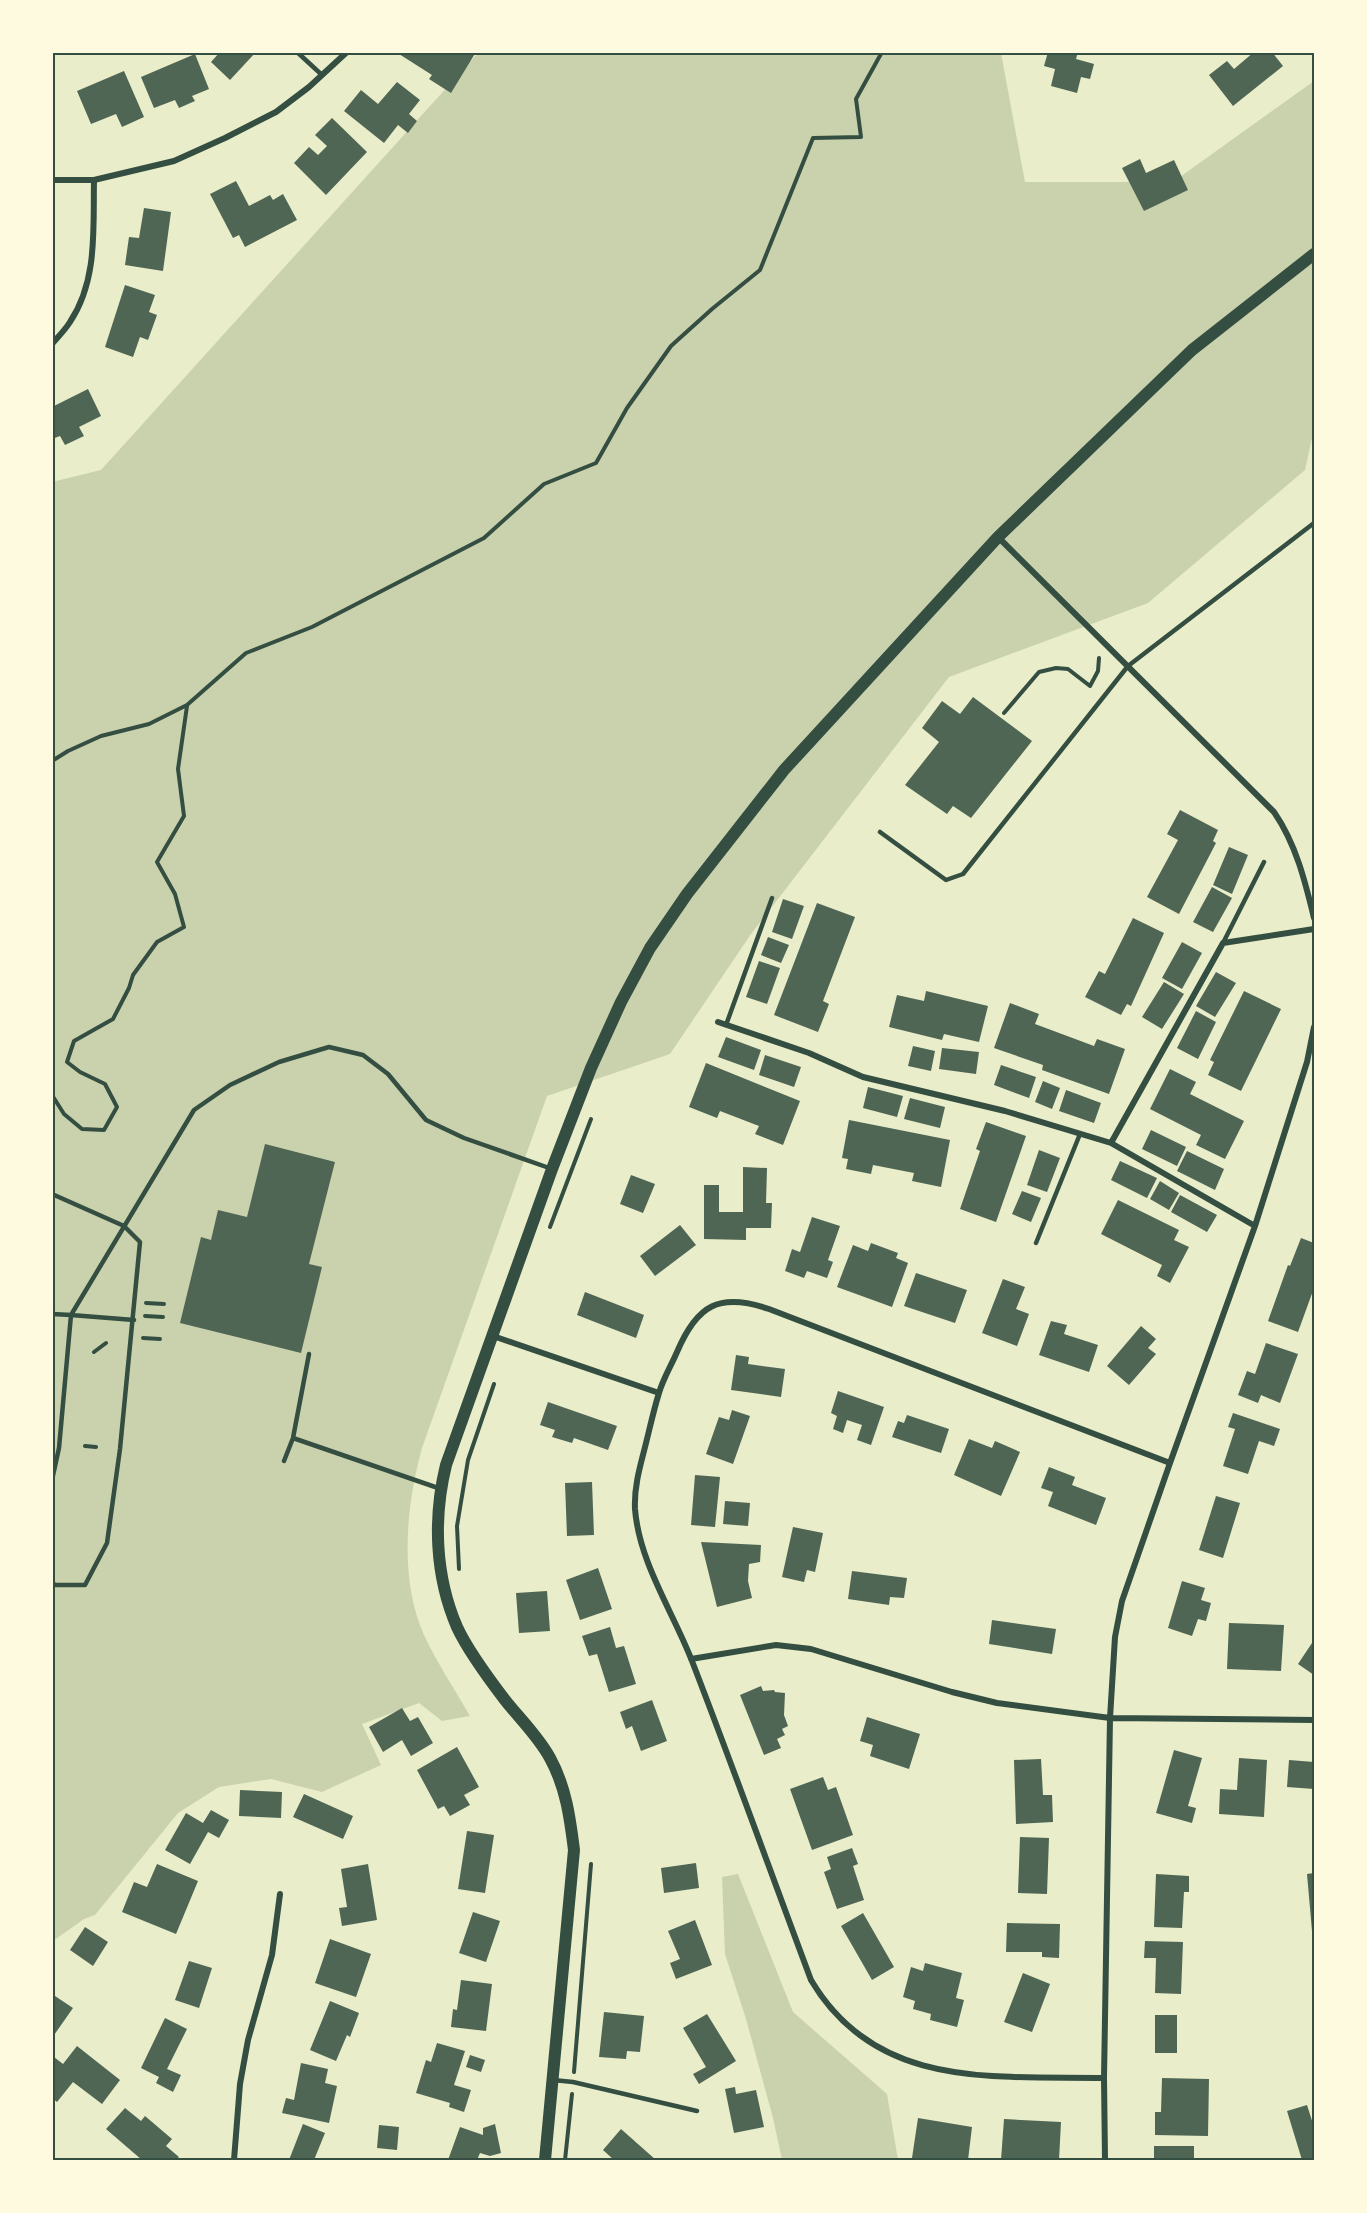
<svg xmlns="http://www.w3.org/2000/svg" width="1367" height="2213" font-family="'Asap Condensed',sans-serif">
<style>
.green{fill:#cad2ad}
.building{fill:#4f6655}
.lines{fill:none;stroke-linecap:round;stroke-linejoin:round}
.path{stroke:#344e41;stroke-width:4}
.service{stroke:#344e41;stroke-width:4.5}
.minor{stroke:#344e41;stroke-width:6}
.secondary{stroke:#344e41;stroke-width:12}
.neatline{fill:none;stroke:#344e41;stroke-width:2}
</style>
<rect width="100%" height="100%" fill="#e9edc9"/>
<path class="green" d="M478 53H1001L1025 182H1173L1314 81V429L1305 470 1148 603 949 677 751 934 670 1054 547 1096 422 1448C406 1506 399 1579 424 1635 437 1663 455 1690 470 1716L442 1721 419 1703 362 1724 381 1765 322 1792 271 1779 219 1787 178 1813 95 1915 84 1919 53 1941 52 482 101 470Z
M738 1874 793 2012 887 2094 898 2160H782L773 2118 746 2019 725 1954 722 1877Z"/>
<path class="building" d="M220 52H256L230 80 211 62Z
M400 52H476L451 93 429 79 432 75 399 54Z
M1048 52H1078L1076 59 1094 64 1090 79 1081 77 1077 93 1051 86 1055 69 1044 66Z
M1254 52H1272L1283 66 1233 106 1209 75 1227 61 1234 69Z
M195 54 209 89 192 96 195 101 179 108 175 100 154 108 141 77Z
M124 71 144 117 122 127 116 114 91 124 77 91Z
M397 82 420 100 409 114 417 121 408 133 398 125 384 143 344 111 361 90 378 104Z
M332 118 367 152 326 195 294 163 309 147 318 155 327 146 315 135Z
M1140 159 1146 173 1174 160 1188 190 1144 211 1122 168Z
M236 181 249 206 270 195 273 200 283 194 297 220 245 247 239 235 233 238 210 194Z
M144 208 171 212 163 271 125 265 129 237 139 238Z
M52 219H55L54 235H52Z
M125 285 155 295 149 312 157 315 148 340 140 337 133 357 105 347Z
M88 389 101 416 79 427 84 436 65 445 60 436 52 439V407Z
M973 697 1032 741 971 818 953 806 947 814 905 785 939 742 922 728 942 701 960 714Z
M1180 810 1218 830 1213 841 1216 843 1179 914 1147 897 1178 840 1167 834Z
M1229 847 1248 855 1232 894 1213 885Z
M1212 887 1232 898 1213 932 1193 922Z
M783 899 804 906 792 939 772 932Z
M817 903 855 917 823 1001 829 1004 818 1032 774 1015Z
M1133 918 1164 933 1131 1006 1127 1004 1121 1015 1085 997 1099 971 1105 974Z
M768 937 789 945 781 963 761 955Z
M1182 942 1202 953 1182 989 1162 978Z
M759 961 780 968 767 1004 746 997Z
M1216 972 1236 983 1215 1017 1196 1006Z
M1164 982 1184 994 1162 1029 1142 1017Z
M926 991 988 1006 979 1042 944 1034 942 1040 889 1027 897 995 924 1001Z
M1244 991 1281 1009 1241 1091 1208 1075 1214 1062 1210 1060Z
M1010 1003 1039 1014 1035 1024 1094 1046 1097 1039 1125 1049 1109 1094 1042 1070 1043 1065 994 1048Z
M1196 1011 1216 1022 1198 1059 1177 1048Z
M726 1037 761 1050 754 1070 718 1057Z
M913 1046 935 1051 931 1071 908 1066Z
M942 1048 979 1052 976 1074 939 1069Z
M765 1055 801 1067 794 1087 759 1075Z
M706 1063 800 1101 783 1145 755 1134 759 1126 720 1111 717 1118 689 1107Z
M1001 1065 1036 1077 1029 1098 994 1085Z
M1170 1069 1196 1082 1190 1094 1244 1121 1225 1159 1196 1145 1201 1135 1150 1109Z
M1043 1081 1060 1088 1052 1109 1035 1102Z
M868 1087 903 1096 897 1117 863 1108Z
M1066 1090 1101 1103 1094 1123 1059 1111Z
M910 1098 945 1107 940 1128 904 1119Z
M849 1120 950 1140 941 1187 912 1181 914 1173 873 1165 871 1174 846 1169 848 1159 842 1158Z
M986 1122 1026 1136 996 1222 960 1209 980 1151 976 1149Z
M1151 1130 1186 1147 1177 1166 1142 1149Z
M265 1144 335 1162 309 1264 322 1267 301 1353 180 1323 201 1237 211 1240 218 1210 247 1217Z
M1039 1150 1060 1158 1047 1192 1027 1185Z
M1187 1151 1224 1169 1215 1190 1177 1171Z
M1120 1161 1157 1178 1147 1198 1111 1180Z
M743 1167 767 1168 766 1203H772L771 1228H746V1240L704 1239V1185H719V1212H743Z
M631 1175 655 1184 643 1213 620 1204Z
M1160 1181 1179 1193 1169 1210 1150 1199Z
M1022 1191 1041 1198 1031 1222 1012 1214Z
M1180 1195 1217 1215 1207 1232 1171 1212Z
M1118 1200 1179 1230 1174 1240 1189 1247 1170 1283 1157 1276 1162 1265 1101 1234Z
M812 1217 840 1226 828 1260 833 1262 827 1278 807 1271 804 1278 785 1271 792 1249 800 1252Z
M680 1225 696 1245 655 1276 640 1256Z
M1301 1238 1314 1243V1288L1298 1332 1268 1321 1288 1265 1290 1266Z
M871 1243 898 1253 896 1258 908 1263 892 1307 837 1287 853 1245 868 1251Z
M916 1273 967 1290 955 1323 904 1306Z
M1003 1279 1025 1287 1016 1309 1029 1314 1017 1346 982 1333Z
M585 1292 644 1315 636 1338 577 1315Z
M1051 1321 1067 1325 1064 1334 1098 1345 1089 1372 1039 1355Z
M1141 1326 1156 1339 1148 1348 1156 1354 1129 1385 1107 1366Z
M1266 1343 1298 1354 1280 1403 1261 1395 1258 1403 1238 1395 1247 1371 1255 1374Z
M736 1355 749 1357 748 1364 785 1369 781 1397 731 1390Z
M838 1391 884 1407 871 1445 857 1440 862 1425 847 1420 843 1433 833 1429 837 1416 831 1413Z
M548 1402 617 1426 608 1450 574 1438 572 1443 552 1437 555 1430 540 1425Z
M732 1410 750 1416 733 1464 706 1454 719 1417 729 1420Z
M1233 1413 1280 1429 1274 1446 1259 1441 1248 1474 1223 1466 1235 1429 1228 1427Z
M907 1415 949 1429 941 1453 892 1437 898 1421 904 1423Z
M969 1439 992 1448 995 1441 1020 1452 1001 1496 954 1475Z
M1049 1467 1075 1477 1072 1485 1106 1498 1096 1525 1048 1506 1053 1492 1041 1488Z
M695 1475 720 1477 715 1527 691 1525Z
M592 1482 594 1535 567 1536 565 1483Z
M1216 1496 1240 1503 1223 1558 1199 1550Z
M725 1501 750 1503 748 1526 723 1524Z
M793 1527 823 1533 815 1572 807 1570 804 1582 782 1577Z
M701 1542 761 1545 760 1562 749 1564 748 1581 752 1598 717 1607Z
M598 1568 612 1609 580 1620 566 1580Z
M852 1571 907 1578 904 1598 890 1597 889 1605 848 1599Z
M1182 1581 1205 1588 1201 1600 1211 1603 1206 1621 1198 1619 1192 1636 1168 1628Z
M547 1591 550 1631 519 1633 516 1593Z
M992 1620 1056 1629 1052 1654 989 1644Z
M1229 1623 1284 1625 1281 1671 1227 1669Z
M610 1627 616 1648 624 1646 636 1684 609 1692 597 1654 589 1656 582 1636Z
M1314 1640V1675L1298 1664Z
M761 1686 763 1691 774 1690 775 1692 785 1693 784 1715 788 1726 782 1729 785 1735 777 1739 781 1748 764 1755 740 1695Z
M652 1700 667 1741 641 1751 632 1726 626 1729 620 1712Z
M402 1708 410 1721 418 1717 433 1743 411 1756 402 1740 383 1752 369 1727Z
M867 1717 920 1734 909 1769 870 1756 873 1745 860 1741Z
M457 1747 479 1787 464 1795 470 1805 450 1816 444 1806 438 1809 417 1770Z
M1174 1750 1202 1758 1188 1806 1196 1808 1192 1823 1156 1813Z
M1239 1758 1267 1760 1264 1817 1219 1814 1220 1789 1237 1790Z
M1041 1759 1043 1795H1052L1053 1822 1016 1824 1014 1760Z
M1289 1760 1314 1762V1789L1287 1787Z
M823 1777 828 1790 836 1787 853 1835 812 1850 790 1789Z
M240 1790 282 1792 281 1818 239 1816Z
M304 1794 353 1816 343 1839 293 1817Z
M211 1810 229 1820 219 1838 208 1832 190 1864 165 1850 186 1813 203 1823Z
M467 1831 494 1835 485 1893 458 1889Z
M1020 1837 1049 1838 1047 1894 1018 1893Z
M852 1848 858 1864 853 1866 864 1900 837 1909 824 1872 831 1869 827 1857Z
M696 1863 699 1888 664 1893 661 1868Z
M157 1864 198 1881 176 1934 122 1912 134 1882 147 1887Z
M368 1864 377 1920 342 1926 339 1908 347 1907 341 1869Z
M1314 1873V1930L1312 1931 1307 1874Z
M1156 1874 1189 1876V1892H1184L1182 1928 1154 1927Z
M473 1912 500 1921 486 1962 459 1953Z
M863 1913 894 1967 872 1980 841 1926Z
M695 1920 712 1965 676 1979 670 1963 680 1959 668 1931Z
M1007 1923 1060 1924 1059 1958 1042 1957V1952H1006Z
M85 1927 108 1942 93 1966 70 1950Z
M330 1939 371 1954 356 1997 315 1983Z
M1145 1941 1183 1942 1181 1994 1155 1993 1156 1958H1144Z
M189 1961 212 1968 199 2008 175 2000Z
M925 1963 962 1973 956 1998 964 2000 957 2027 930 2020 931 2014 913 2009 915 2001 903 1997 911 1967 923 1971Z
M1023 1973 1050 1984 1032 2032 1004 2022Z
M461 1980 492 1984 486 2031 451 2027 453 2009 457 2010Z
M52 1994 73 2008 52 2038Z
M330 2001 359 2013 350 2037 347 2035 336 2061 310 2050Z
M604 2012 644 2016 640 2052 627 2051 626 2059 599 2057Z
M707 2014 736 2061 699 2084 693 2074 706 2067 683 2028Z
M1155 2015H1177V2053H1155Z
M165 2018 187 2029 167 2069 181 2075 173 2092 156 2083 159 2077 141 2068Z
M437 2043 465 2051 454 2085 471 2090 464 2112 449 2107 450 2103 416 2093 426 2060 431 2062Z
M77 2046 120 2080 102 2104 73 2082 57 2102 52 2098V2059L54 2057 63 2064Z
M470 2055 485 2060 481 2072 466 2067Z
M301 2063 328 2069 325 2083 337 2086 329 2123 282 2113 286 2098 294 2100Z
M1162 2078 1209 2079 1208 2136 1155 2135V2112H1161Z
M735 2087 736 2094 756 2090 764 2127 734 2133 725 2089Z
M1307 2105 1314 2127V2160H1302L1287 2111Z
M125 2108 141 2121 145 2116 172 2139 166 2146 179 2157 176 2160H142L106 2129Z
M918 2118 972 2127 968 2160H929L912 2158Z
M1004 2119 1061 2122 1059 2160H1001Z
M303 2124 325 2133 314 2160H289Z
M495 2124 501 2153 490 2156 480 2153 477 2160H448L460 2127 483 2135V2128Z
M379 2125 399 2127 397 2150 377 2148Z
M621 2129 656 2160H614L603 2150Z
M1154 2146H1194V2160H1154Z"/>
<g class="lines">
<path class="path" d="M1004 713 1039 672 1056 668 1068 669 1090 686 1098 671 1099 658
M52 761 68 751 101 736 149 724 187 705 246 653 312 627 484 538 544 484 596 463 627 408 671 346 712 309 760 270 813 138 861 137 856 99 882 52
M52 1095 64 1114 82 1129 104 1130 117 1107 105 1084 80 1072 67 1062 74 1041 113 1019 129 988 133 975 157 942 184 927 175 894 157 862 184 816 178 769 187 706
M550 1227 591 1119
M146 1303 164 1304
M145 1316 163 1317
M143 1338 160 1339
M94 1352 106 1343
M85 1446 96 1447
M459 1569 457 1526 468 1460 494 1384
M574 2072 591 1864
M565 2160 572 2094"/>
<path class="service" d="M297 52 322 75
M880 832 946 880 963 874 1128 666 1314 523
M1223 943 1264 862
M726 1025 772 898
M52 1194 124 1226 140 1242 120 1449 107 1543 85 1585H55L52 1582
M1036 1243 1080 1134
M52 1314 71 1315 194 1110 230 1085 279 1062 329 1047 363 1055 388 1074 426 1120 464 1138 552 1169
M293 1438 441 1489
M284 1461 293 1438 309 1354
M52 1480 59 1448 71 1315 134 1320
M553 2080 573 2082 697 2111"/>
<path class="minor" d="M52 180H94L174 161 225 138 276 112 309 87 347 52
M52 344C58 337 65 330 70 322 98 280 93 228 94 180
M998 537 1274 812C1296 844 1305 881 1314 918
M718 1022 809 1053 863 1077 1005 1111 1111 1143 1255 1226
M1111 1143 1223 943 1314 929
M493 1336 659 1393
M691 1659 776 1645 811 1649 952 1692 997 1703 1110 1718 1314 1720
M1104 2078C993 2076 876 2090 811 1980 771 1873 733 1767 692 1661 673 1612 639 1562 635 1509 634 1489 639 1470 644 1451 649 1432 653 1412 659 1393 663 1379 671 1366 677 1352 697 1305 719 1292 769 1309L1170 1463
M234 2160 240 2084 248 2040 272 1955 280 1894
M1105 2160 1104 2078 1110 1718 1115 1637 1122 1601 1170 1463 1255 1226 1307 1062 1314 1027"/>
<path class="secondary" d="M545 2160 574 1850C570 1818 566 1787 550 1758 538 1736 520 1719 505 1700 489 1679 468 1651 457 1627 435 1576 433 1518 446 1465L552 1169 591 1068 621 1002 650 948 687 894 784 770 998 537 1192 350 1314 254"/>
</g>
<rect width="1367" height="2213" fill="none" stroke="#fefae0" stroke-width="108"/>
<rect x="54" y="54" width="1259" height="2105" class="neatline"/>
</svg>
